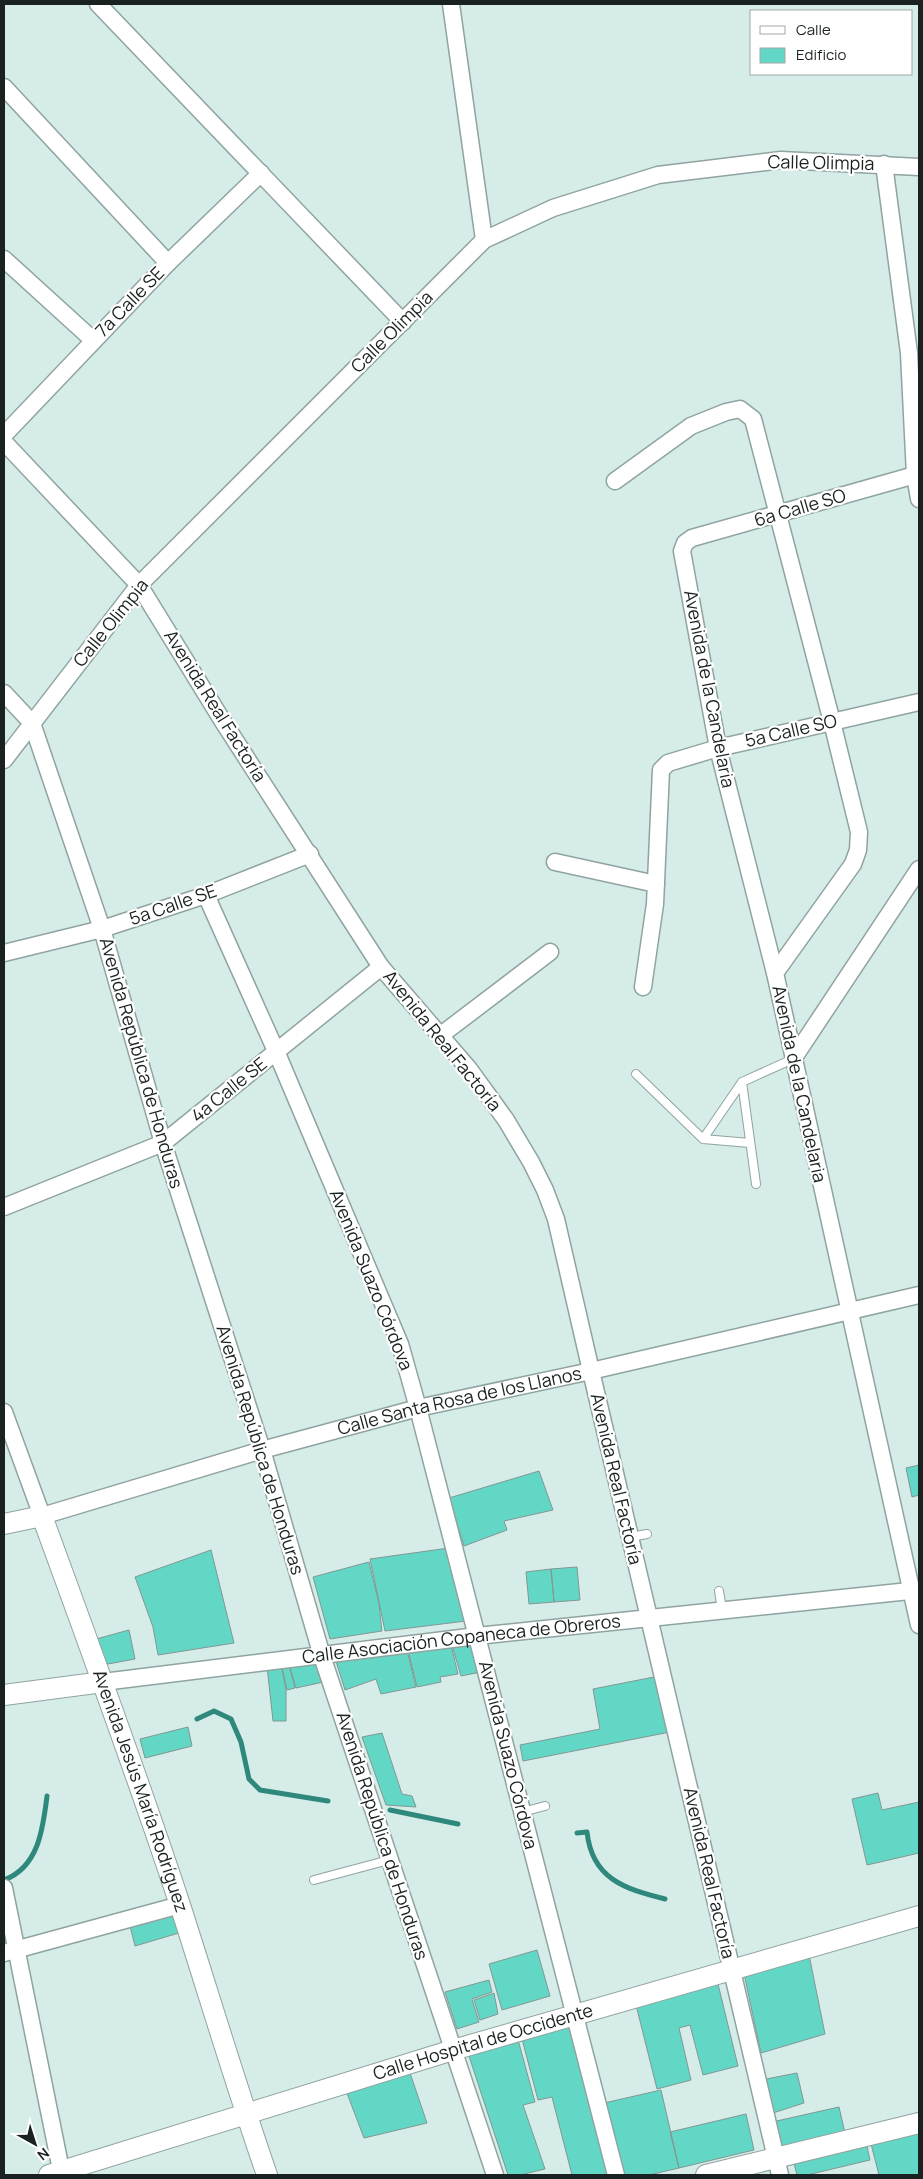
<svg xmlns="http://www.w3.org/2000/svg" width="923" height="2179" font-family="Manrope,sans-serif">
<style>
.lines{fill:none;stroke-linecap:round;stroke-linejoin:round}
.stream{stroke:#2f887c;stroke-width:5}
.building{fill:#62d7c6;stroke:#829793}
.service-casing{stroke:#8fa4a0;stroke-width:10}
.minor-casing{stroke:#8fa4a0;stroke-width:19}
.tertiary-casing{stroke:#8fa4a0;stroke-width:22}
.service{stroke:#fff;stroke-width:8}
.minor{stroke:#fff;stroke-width:16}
.tertiary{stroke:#fff;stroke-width:20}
.labels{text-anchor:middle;stroke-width:4.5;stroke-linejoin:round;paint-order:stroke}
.street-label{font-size:18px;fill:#192220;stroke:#fff}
</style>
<rect width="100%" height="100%" fill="#d5ece8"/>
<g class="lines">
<path class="stream" d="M197 1719 214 1711 231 1719 241 1742 249 1779 260 1790 328 1801
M390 1810 458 1824
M577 1833 587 1832C592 1879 625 1889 665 1899
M4 1880C39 1867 43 1828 47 1796"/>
</g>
<path class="building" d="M919 1465V1495L912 1497 906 1468Z
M539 1471 553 1510 504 1521 507 1530 464 1546 449 1498Z
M449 1548 466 1621 385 1631 370 1559Z
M211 1550 234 1643 158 1655 153 1627 135 1577Z
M369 1562 379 1604 382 1631 330 1639 313 1577Z
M577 1567 580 1600 554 1602 551 1569Z
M551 1569 554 1602 529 1604 526 1572Z
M129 1630 135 1659 108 1664 102 1659 96 1639Z
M473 1639 481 1672 461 1676 451 1642Z
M450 1641 458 1674 440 1677 441 1682 417 1687 407 1646Z
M406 1646 416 1687 381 1694 376 1679 345 1690 334 1655Z
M321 1657 328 1681 296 1688 288 1661Z
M288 1661 295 1688 287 1690 281 1663Z
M281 1663 286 1690V1721H273L267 1666Z
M659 1676 670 1732 523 1761 520 1745 600 1729 593 1689Z
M188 1727 192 1746 145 1758 140 1739Z
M382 1733 402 1794 412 1796 416 1807 386 1805 362 1737Z
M878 1793 882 1810 919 1802V1853L867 1865 852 1799Z
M174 1913 179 1933 135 1946 130 1926Z
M537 1950 550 1996 502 2010 489 1964Z
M808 1950 825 2034 761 2053 743 1969Z
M489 1980 492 1992 472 1999 479 2022 457 2029 445 1992Z
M717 1980 738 2066 703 2075 690 2025 679 2028 691 2080 657 2089 635 2001Z
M494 1993 498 2014 480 2020 474 2000Z
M571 2022 610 2175H572L552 2097 538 2100 521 2035Z
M517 2036 535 2102 523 2105 545 2169 520 2175H508L467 2050Z
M409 2070 427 2123 364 2138 345 2088Z
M797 2073 804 2103 773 2113 766 2079Z
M661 2090 679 2168 649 2175H622L604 2103Z
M839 2107 845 2133 780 2149 772 2122Z
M746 2114 754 2150 679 2168 670 2132Z
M919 2128V2175H879L870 2140Z
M866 2142 870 2160 807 2175H797L793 2159Z"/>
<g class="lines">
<defs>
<path id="service" d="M636 1074 703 1139 742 1082 793 1059
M742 1082 756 1184
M703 1139 750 1143
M630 1537 647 1534
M719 1591 722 1610
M522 1812 545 1806
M314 1880 389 1860"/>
<g id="minor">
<path d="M98 4 403 322"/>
<path d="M451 4 484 240"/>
<path d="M4 87 168 263"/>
<path d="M884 164 909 353 915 475 919 499"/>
<path d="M4 259 93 340"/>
<path d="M4 435 168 263 261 173"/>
<path d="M4 442 139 585 222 720 381 967 469 1069 506 1120 531 1162 545 1190 556 1219 591 1371 780 2175"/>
<path d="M915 475 692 538 685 543 682 551 718 748 775 973 919 1625"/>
<path d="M615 481 691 426 726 412 740 409 753 419 832 722 859 832 858 850 853 864 775 973"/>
<path d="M4 693 32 723 102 929 163 1143 262 1450 322 1656 495 2175"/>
<path d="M4 760 139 585 484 240 553 208 658 175 781 160 919 167"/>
<path d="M555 862 656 884"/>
<path d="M206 895 276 1051 400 1344 418 1408 616 2175"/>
<path d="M4 953 102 929 206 895 310 854"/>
<path d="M643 987 655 904 661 770 668 763 718 748 919 702"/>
<path d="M441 1035 550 952"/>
<path d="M793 1059 919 869"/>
<path d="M4 1207 163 1143 381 967"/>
<path id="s1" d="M4 1412 42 1516 262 1450 418 1408 591 1371 919 1295"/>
<path id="s2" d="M103 1682 477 1636 919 1590"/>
<path d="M4 1888 62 2175"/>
<path d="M4 1953 180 1905"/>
</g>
<g id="tertiary">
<path id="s3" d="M4 1524 42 1516C89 1645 137 1774 180 1905 209 1995 236 2086 267 2175"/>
<path d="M4 1695 103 1682"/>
<path id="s4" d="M49 2175 453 2050 919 1916"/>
<path d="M706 2175 919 2123"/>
</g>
</defs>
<use href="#service" class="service-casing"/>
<use href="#minor" class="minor-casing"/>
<use href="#tertiary" class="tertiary-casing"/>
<use href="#service" class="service"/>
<use href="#minor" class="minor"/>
<use href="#tertiary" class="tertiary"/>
</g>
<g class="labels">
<g class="street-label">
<text transform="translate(821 163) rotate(1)" y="6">Calle Olimpia</text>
<text transform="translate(130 302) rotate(-46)" y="6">7a Calle SE</text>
<text transform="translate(392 332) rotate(-45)" y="6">Calle Olimpia</text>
<text transform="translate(800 508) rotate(-16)" y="6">6a Calle SO</text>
<text transform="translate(111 623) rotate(-51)" y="6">Calle Olimpia</text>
<text transform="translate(709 689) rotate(79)" y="6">Avenida de la Candelaria</text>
<text transform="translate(215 706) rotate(58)" y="6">Avenida Real Factoría</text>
<text transform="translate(791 731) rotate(-13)" y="6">5a Calle SO</text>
<text transform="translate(173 905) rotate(-19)" y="6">5a Calle SE</text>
<text transform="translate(442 1041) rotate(51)" y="6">Avenida Real Factoría</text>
<text transform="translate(141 1063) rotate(74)" y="6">Avenida República de Honduras</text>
<text transform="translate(799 1084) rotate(78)" y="6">Avenida de la Candelaria</text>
<text transform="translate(229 1090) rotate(-39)" y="6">4a Calle SE</text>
<text transform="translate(371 1280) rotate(68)" y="6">Avenida Suazo Córdova</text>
<text dy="6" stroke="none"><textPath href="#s1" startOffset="544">Calle Santa Rosa de los Llanos</textPath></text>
<text transform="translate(260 1450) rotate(73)" y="6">Avenida República de Honduras</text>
<text transform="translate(616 1479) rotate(77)" y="6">Avenida Real Factoría</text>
<text dy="6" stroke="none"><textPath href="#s2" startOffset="361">Calle Asociación Copaneca de Obreros</textPath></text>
<text transform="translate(508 1755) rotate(76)" y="6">Avenida Suazo Córdova</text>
<text dy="6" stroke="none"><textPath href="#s3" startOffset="331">Avenida Jesús María Rodríguez</textPath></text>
<text transform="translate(382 1836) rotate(72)" y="6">Avenida República de Honduras</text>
<text transform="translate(709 1873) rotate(77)" y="6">Avenida Real Factoría</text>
<text dy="6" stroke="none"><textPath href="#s4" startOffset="454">Calle Hospital de Occidente</textPath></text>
</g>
</g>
<rect width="923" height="2179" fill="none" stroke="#192220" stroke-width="10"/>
<rect x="750" y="10" width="162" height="65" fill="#ffffff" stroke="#a3a7a6"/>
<rect x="760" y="26" width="25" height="8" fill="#ffffff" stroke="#a3a7a6"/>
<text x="796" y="35" font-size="15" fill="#192220">Calle</text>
<rect x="760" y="48" width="25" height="15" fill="#62d7c6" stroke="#a3a7a6"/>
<text x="796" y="60" font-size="15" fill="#192220">Edificio</text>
<g transform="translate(35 2144) rotate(141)" stroke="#ffffff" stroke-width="4" paint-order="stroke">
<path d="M0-4L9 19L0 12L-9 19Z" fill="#192220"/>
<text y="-8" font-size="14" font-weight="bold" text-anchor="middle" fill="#192220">N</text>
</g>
</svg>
